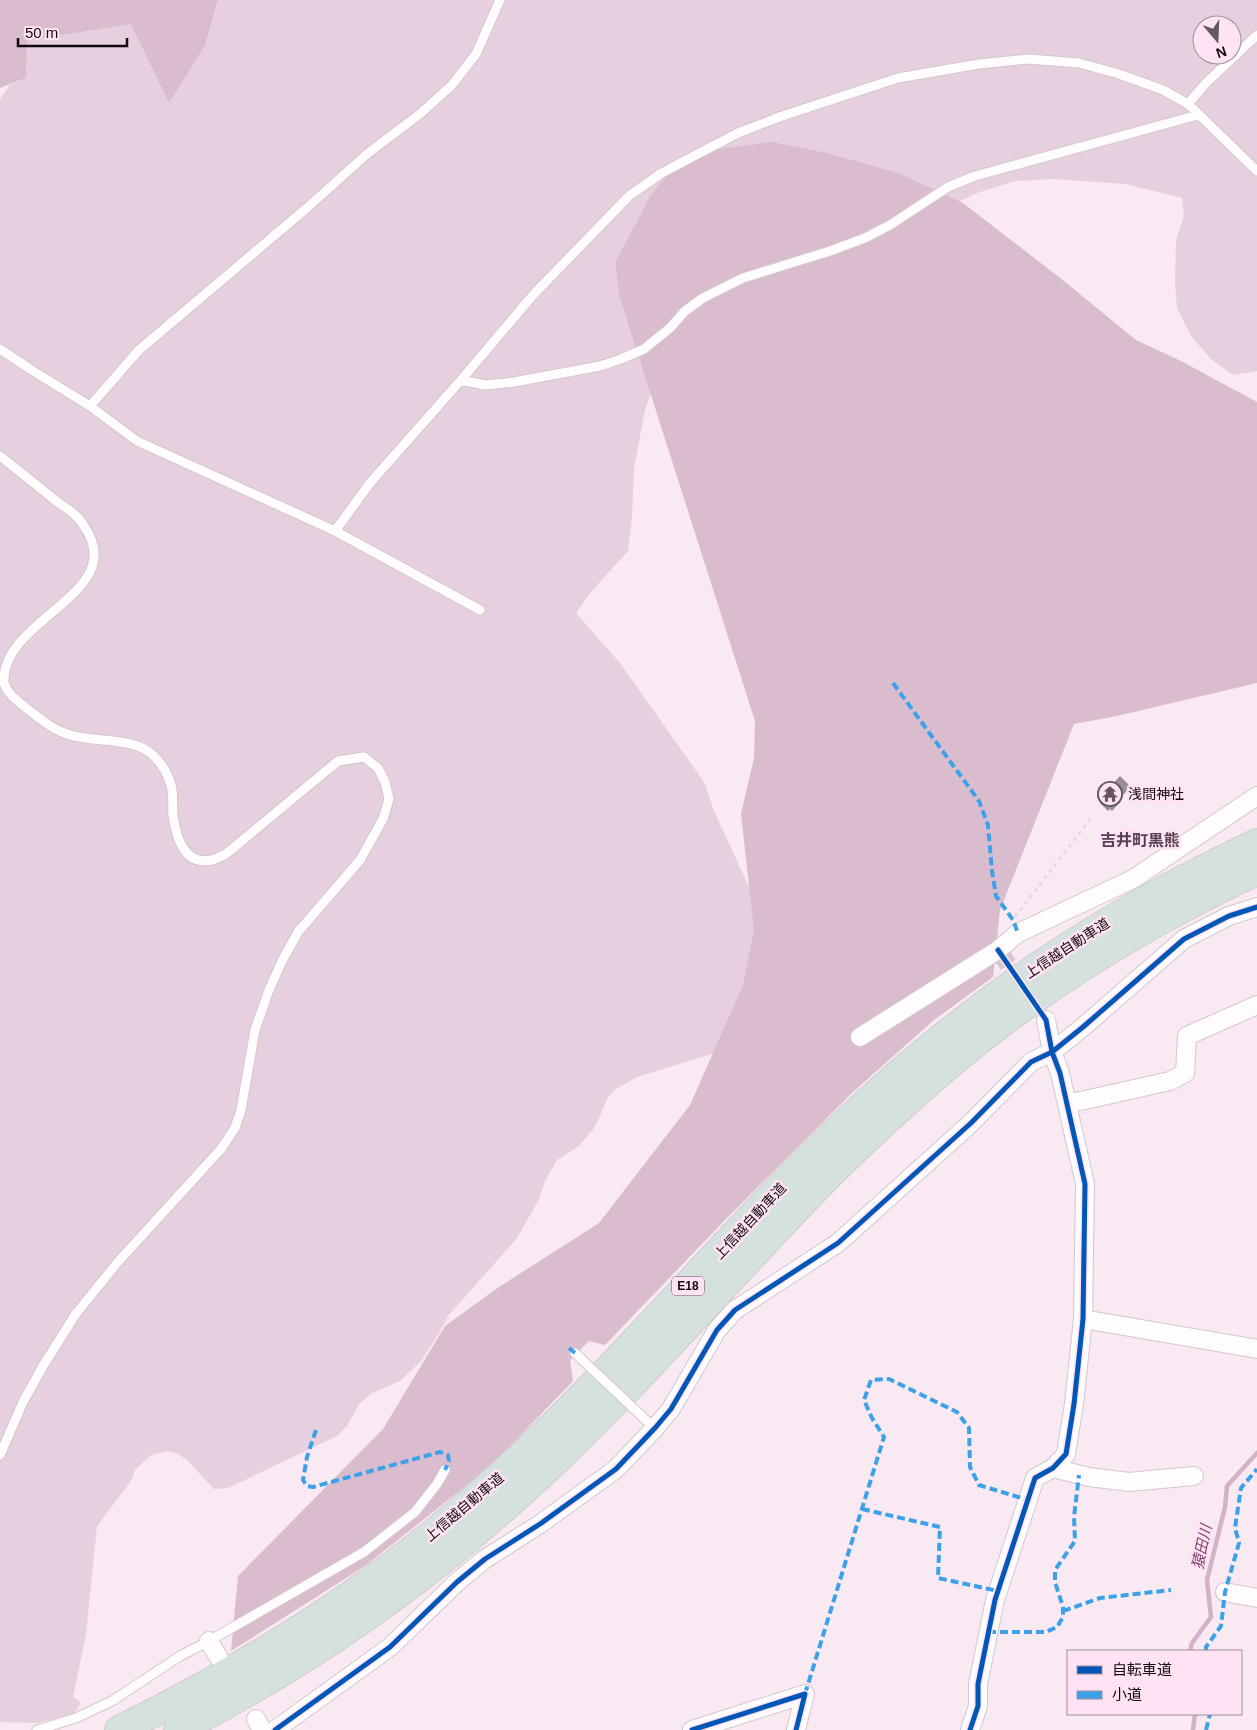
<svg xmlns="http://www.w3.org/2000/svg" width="1257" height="1730" font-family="Arial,'Noto Sans JP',sans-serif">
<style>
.green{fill:#e6cfde;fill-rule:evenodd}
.forest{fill:#d9bdcf}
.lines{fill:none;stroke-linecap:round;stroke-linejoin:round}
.stream{stroke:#d2b2c7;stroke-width:4.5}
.building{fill:#9a8f97}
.street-tunnel{stroke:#d6c8d1;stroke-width:18;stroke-dasharray:18 9;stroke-linecap:butt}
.lane-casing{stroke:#d3c7ce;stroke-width:11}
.street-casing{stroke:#d3c7ce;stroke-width:20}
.highway-casing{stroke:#d2cbd0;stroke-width:30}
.path{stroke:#dfdadd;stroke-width:2.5;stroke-dasharray:4 4;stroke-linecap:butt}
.lane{stroke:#fefcfd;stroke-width:9}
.street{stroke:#fefcfd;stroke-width:18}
.highway{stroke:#d4e1dc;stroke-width:28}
.lane-bridge-casing{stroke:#d3c7ce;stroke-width:11;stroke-linecap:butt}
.lane-bridge{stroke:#fefcfd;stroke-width:9}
.quiet{stroke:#3da1ea;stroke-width:4;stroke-dasharray:8 4;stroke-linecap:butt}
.cycleway-casing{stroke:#ffe3f5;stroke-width:8}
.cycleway{stroke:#0057b8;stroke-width:5}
.labels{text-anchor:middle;stroke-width:5;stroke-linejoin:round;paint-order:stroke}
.shield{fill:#ffe3f5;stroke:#5a4b55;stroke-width:1}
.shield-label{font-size:12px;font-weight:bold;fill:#130a10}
.poi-label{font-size:14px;fill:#130a10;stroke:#ffe3f5;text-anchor:start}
.street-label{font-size:14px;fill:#130a10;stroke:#ffe3f5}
.water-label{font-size:15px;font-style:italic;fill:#764367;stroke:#ffe3f5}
.quarter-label{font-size:16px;font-weight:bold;fill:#584251;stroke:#ffe3f5}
</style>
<rect width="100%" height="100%" fill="#f9e9f3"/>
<path class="green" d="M218 0H1257V371L1233 375 1211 359 1191 336 1177 308 1175 282 1176 240 1184 216 1182 198 1125 184 1053 179 1015 181 977 193 921 220 665 356 645 410 634 468 632 516 628 551 590 593 576 613 620 663 704 782 714 811 760 911 738 1046 637 1077 616 1089 608 1097 595 1127 579 1146 557 1160 546 1179 538 1201 517 1238 449 1315 436 1338 421 1361 400 1381 372 1393 359 1404 347 1426 337 1436 228 1488 214 1489 187 1460 178 1454 167 1451 151 1455 135 1470 131 1481 97 1526 86 1634 73 1697 81 1702 74 1714 37 1723 0 1722V99L10 85 26 78 27 41 131 24 205 45ZM1202 25H1232V55H1202Z"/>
<path class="forest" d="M0 0H218L205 45 169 103 131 24 27 41 26 78 0 88Z
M772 142 827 153 898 173 963 203 1059 277 1136 340 1181 361 1257 402V683L1117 716 1074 724 1000 910 993 977 934 1020 852 1093 726 1219 605 1345 589 1341 570 1360 573 1381 491 1466 365 1566 231 1651 238 1576 383 1429 445 1326 496 1289 599 1223 690 1105 743 985 754 930 741 814 754 758 755 721 620 298 615 263 651 195 676 163 712 150Z"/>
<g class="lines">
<path class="stream" d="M1190 1651 1192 1643 1211 1617 1207 1580 1225 1507 1227 1486 1257 1453
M1193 1730 1195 1714"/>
</g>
<path class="building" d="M1120 776 1131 787 1119 799 1121 801 1112 811 1110 809 1108 811 1100 803 1101 801 1099 798Z"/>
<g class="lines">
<path class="street-tunnel" d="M998 950 1025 988"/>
<defs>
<path id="lane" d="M1188 104 1206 83 1257 35
M0 349 33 371 90 406 137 441 335 531 480 610
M461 380 485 385 514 382 600 366 621 359 644 349 670 328 685 311 703 298 743 278 830 251 865 238 890 225 948 187 975 176 1198 115
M90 406 139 350 308 207 367 154 421 113 452 85 476 54 500 0
M0 456C19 471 38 486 56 501 66 508 78 515 84 526 131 594 0 618 4 683 8 695 17 700 26 708 39 718 52 729 67 734 95 744 131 735 154 756 162 764 168 775 171 785 174 795 172 806 173 815 176 837 184 866 212 860 216 859 221 856 226 854L338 761 364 757 378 768 385 782 389 799 383 819 360 860 298 932 282 961 269 990 255 1030 241 1110 235 1128 221 1149 117 1263 75 1315 43 1366 23 1402 0 1455
M335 531 370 483 461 380 533 295 629 196 660 174 690 158 738 133 782 116 898 78 979 64 1029 59 1079 63 1119 74 1163 90 1188 104 1257 171
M37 1730 76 1718 112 1701 180 1656 209 1641 364 1552 415 1512 437 1484 445 1470"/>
<path id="street" d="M860 1037 998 950 1018 933 1133 879 1257 796
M1067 1104 1170 1081 1185 1073 1187 1036 1257 1005
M1083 1319 1257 1349
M1053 1468 1089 1477 1129 1482 1194 1476
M1225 1592 1257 1598
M209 1641 219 1658
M256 1719 262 1730
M275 1730 390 1647 457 1582 485 1559 540 1524 616 1469 655 1428 671 1409 717 1330 735 1310 838 1243 971 1123 1031 1062 1052 1052 1083 1027 1184 939 1229 916 1257 907
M692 1730 805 1694 796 1730
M970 1730 978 1706V1684L995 1600 1035 1478 1053 1468 1066 1454 1074 1404 1083 1319 1085 1184 1060 1073 1052 1052 1046 1020"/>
<path id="highway" d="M119 1730C250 1666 375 1588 484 1490 614 1375 722 1239 848 1120 971 1003 1103 915 1257 843
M178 1730C293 1671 400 1599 497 1514 617 1410 719 1287 830 1174 873 1132 916 1092 962 1054 1051 981 1152 920 1257 871"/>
</defs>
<use href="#lane" class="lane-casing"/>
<use href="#street" class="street-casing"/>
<use href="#highway" class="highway-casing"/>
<path class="path" d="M1015 917 1092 817"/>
<use href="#lane" class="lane"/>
<use href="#street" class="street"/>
<use href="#highway" class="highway"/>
<defs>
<path id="lane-bridge" d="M575 1353 648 1422"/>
</defs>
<use href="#lane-bridge" class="lane-bridge-casing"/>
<use href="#lane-bridge" class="lane-bridge"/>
<path class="quiet" d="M893 683 979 801 988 825 992 871 996 896 1013 920 1018 933
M569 1348 575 1353
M316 1430 307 1457 303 1480 307 1486 313 1487 440 1452 448 1455 449 1461 445 1470
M862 1509 940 1527 938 1578 998 1591
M1063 1611 1100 1598 1171 1590
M988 1632H1046L1057 1627 1063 1617V1607L1055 1582V1570L1075 1541 1074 1517 1079 1475
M1206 1651V1647L1221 1626 1225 1592 1239 1543 1235 1528 1241 1488 1257 1469
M805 1694 884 1437 872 1418 864 1400 871 1380 889 1379 957 1412 969 1428 970 1467 979 1485 1028 1500
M1206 1730 1210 1714"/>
<defs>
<path id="cycleway" d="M275 1730 390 1647 457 1582 485 1559 540 1524 616 1469 655 1428 671 1409 717 1330 735 1310 838 1243 971 1123 1031 1062 1052 1052 1083 1027 1184 939 1229 916 1257 907
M692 1730 805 1694 796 1730
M970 1730 978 1706V1684L995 1600 1035 1478 1053 1468 1066 1454 1074 1404 1083 1319 1085 1184 1060 1073 1052 1052 1046 1020 998 950"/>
</defs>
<use href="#cycleway" class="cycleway-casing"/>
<use href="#cycleway" class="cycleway"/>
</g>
<defs>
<symbol id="temple-ring" viewBox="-11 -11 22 22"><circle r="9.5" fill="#ffe3f5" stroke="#64585f" stroke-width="1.5"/><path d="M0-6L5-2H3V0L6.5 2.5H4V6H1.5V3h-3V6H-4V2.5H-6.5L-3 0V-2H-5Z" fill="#64585f"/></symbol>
</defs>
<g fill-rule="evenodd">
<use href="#temple-ring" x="1096" y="780" width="28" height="28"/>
</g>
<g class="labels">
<rect class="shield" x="672" y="1276.5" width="32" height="19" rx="4"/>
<g class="shield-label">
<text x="688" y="1290">E18</text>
</g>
<g class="poi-label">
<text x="1128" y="799">浅間神社</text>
</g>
<g class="street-label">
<text transform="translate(1067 948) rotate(-33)" y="5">上信越自動車道</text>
<text transform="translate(750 1221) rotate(-47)" y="5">上信越自動車道</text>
<text transform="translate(464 1507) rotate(-40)" y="5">上信越自動車道</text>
</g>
<g class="water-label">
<text transform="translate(1202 1547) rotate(-78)" y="5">猿田川</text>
</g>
<g class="quarter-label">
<text x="1140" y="846">吉井町黒熊</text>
</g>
</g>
<rect x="1067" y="1650" width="175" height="65" fill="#ffe3f5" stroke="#a18c99"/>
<rect x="1077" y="1666" width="25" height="8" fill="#0057b8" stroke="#a18c99"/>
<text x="1112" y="1675" font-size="15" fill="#130a10">自転車道</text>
<rect x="1077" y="1691" width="25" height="8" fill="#3da1ea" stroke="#a18c99"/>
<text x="1112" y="1700" font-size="15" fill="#130a10">小道</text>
<g transform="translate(1217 40) rotate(161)"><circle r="24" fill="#ffe3f5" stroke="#a18c99"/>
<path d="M0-4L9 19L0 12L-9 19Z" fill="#64585f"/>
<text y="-8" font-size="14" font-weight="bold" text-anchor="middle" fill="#130a10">N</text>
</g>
<path d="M18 38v8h109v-8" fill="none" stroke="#130a10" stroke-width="2.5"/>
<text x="25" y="38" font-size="15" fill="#130a10" stroke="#ffe3f5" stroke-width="4" paint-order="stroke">50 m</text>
</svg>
